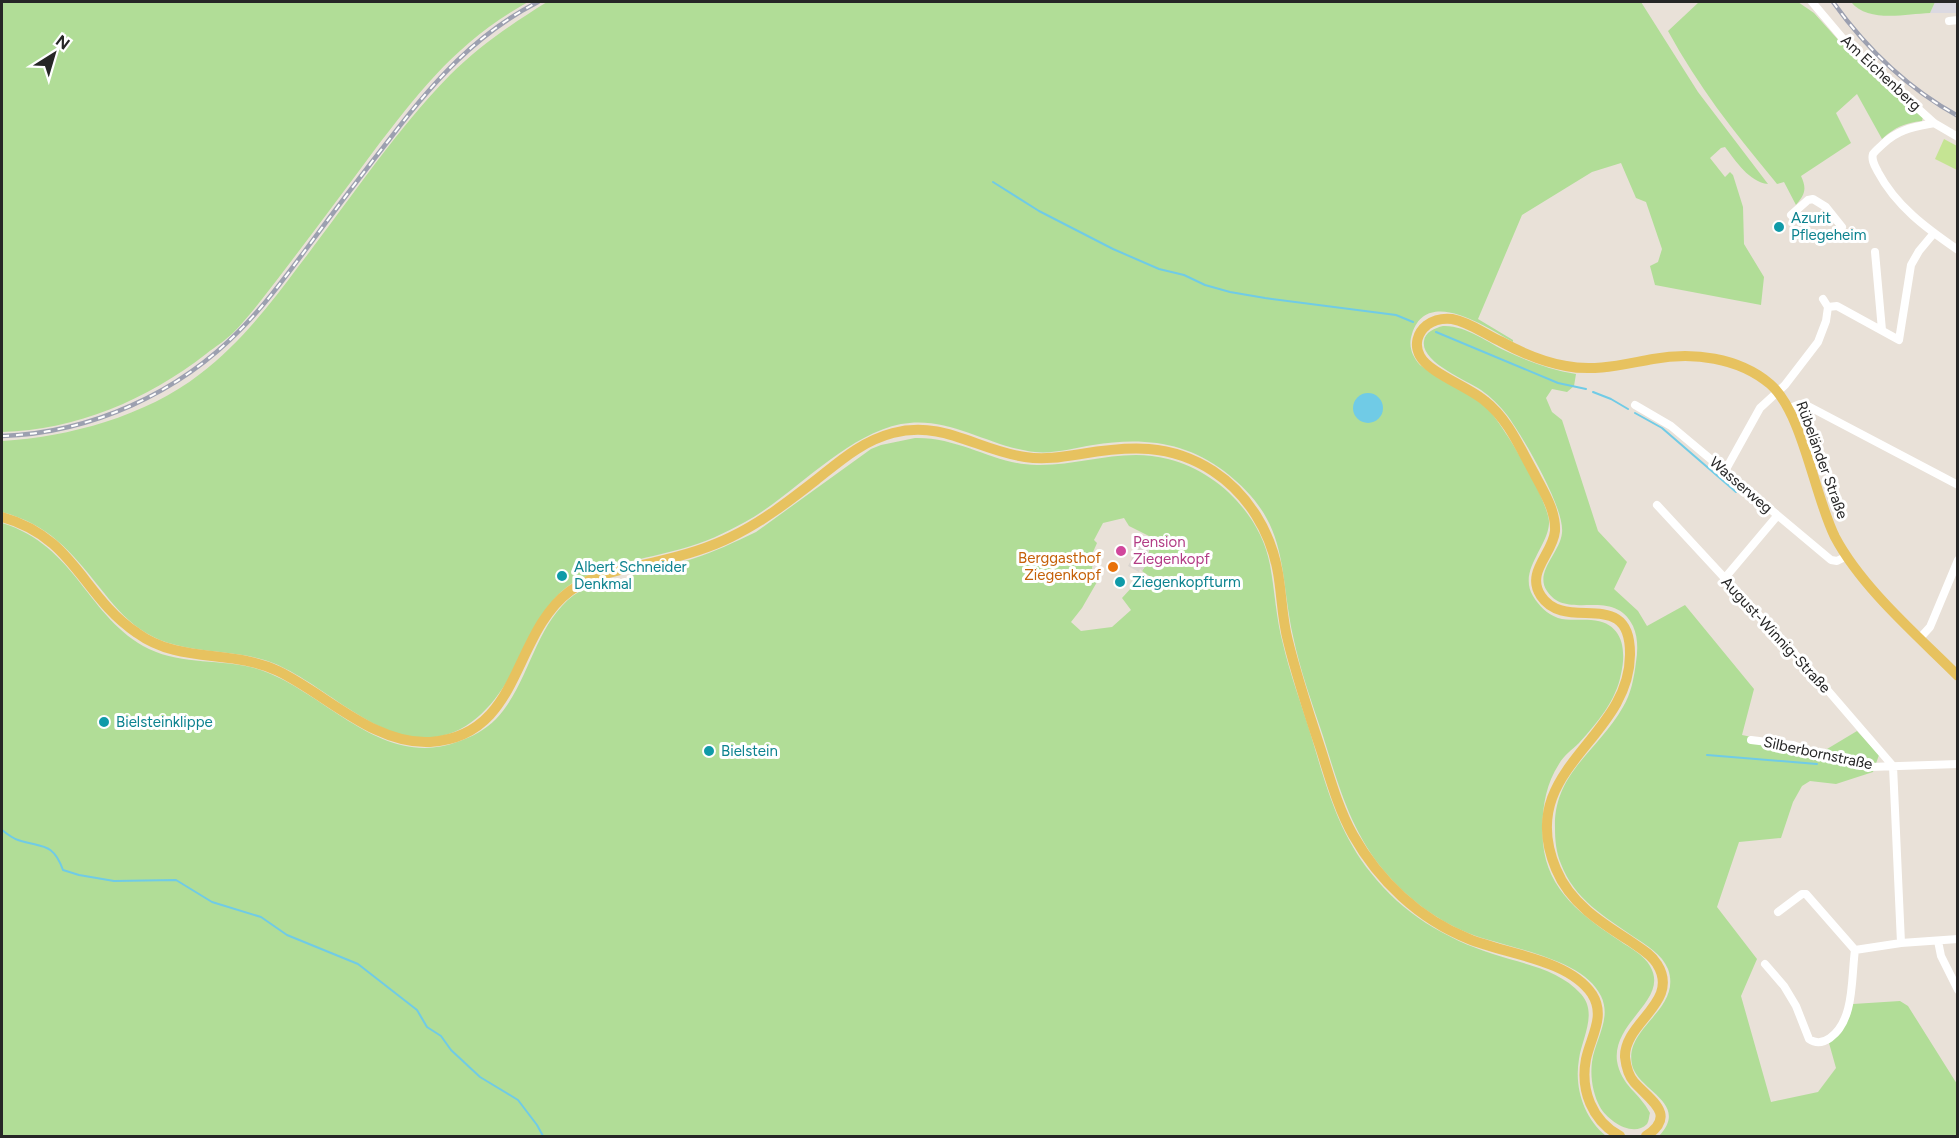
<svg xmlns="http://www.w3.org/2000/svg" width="1959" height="1138" font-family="Figtree,sans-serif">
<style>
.industrial{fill:#dbd9e1}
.green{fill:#b1dd97;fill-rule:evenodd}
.pitch{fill:#c5e493}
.plaza{fill:#d9d4cf}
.water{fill:#70cbe6}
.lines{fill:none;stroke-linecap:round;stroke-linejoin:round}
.stream{stroke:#70cbe6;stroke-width:2}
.minor{stroke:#fff;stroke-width:8}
.major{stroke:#e7c25f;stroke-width:10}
.rail-casing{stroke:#9ca0b0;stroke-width:4.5}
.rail{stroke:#fff;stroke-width:2;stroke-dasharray:7;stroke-linecap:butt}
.culture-dot{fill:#0f9aa8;stroke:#fff;stroke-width:2}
.hotel-dot{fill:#d1479c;stroke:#fff;stroke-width:2}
.food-dot{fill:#e8710a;stroke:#fff;stroke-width:2}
.labels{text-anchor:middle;stroke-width:6;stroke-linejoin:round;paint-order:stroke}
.street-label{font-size:15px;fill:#262626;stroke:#fff}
.culture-label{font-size:15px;fill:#0d838f;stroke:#fff;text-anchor:start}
.hotel-label{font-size:15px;fill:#b23c85;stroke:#fff;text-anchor:start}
.food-label{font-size:15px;fill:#c56008;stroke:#fff;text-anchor:end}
</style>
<rect width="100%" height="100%" fill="#e9e1d8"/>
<path class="industrial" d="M1935 2H1957V13H1930Z"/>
<path class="green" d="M2 2H528C458 41 420 90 373 152 344 191 315 230 286 268 269 290 253 312 234 332 226 340 215 347 206 354 147 400 76 430 2 432Z
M547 2H1641L1698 92 1768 184C1749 182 1736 161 1725 147L1721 148 1710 158 1725 177 1730 172 1733 175 1743 207 1744 244 1764 277 1761 305 1655 285 1650 266 1658 262 1662 249 1646 202 1636 198 1621 163 1592 172 1522 215 1478 319 1513 340V342C1487 328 1427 286 1412 334 1408 346 1412 356 1420 365 1440 379 1466 391 1485 406 1501 420 1551 504 1549 524 1547 548 1518 571 1533 596 1539 606 1547 614 1558 618 1568 621 1581 619 1591 620 1622 622 1627 648 1621 674 1616 701 1597 723 1579 743 1572 750 1564 755 1559 764 1544 787 1541 815 1543 843 1547 891 1584 917 1620 941 1630 948 1644 955 1650 966 1670 1000 1612 1021 1617 1061 1621 1086 1640 1093 1650 1113 1649 1116 1649 1121 1647 1124 1633 1138 1608 1121 1600 1107 1593 1094 1590 1077 1592 1062 1595 1039 1612 1019 1601 996 1583 957 1505 948 1468 933 1436 920 1407 898 1385 872 1351 832 1338 784 1323 736 1312 703 1300 670 1293 636 1278 565 1290 522 1224 471 1185 441 1140 437 1093 445 1074 448 1054 454 1035 452 989 447 949 415 901 424 843 436 796 494 745 522 725 533 704 543 681 549 645 559 604 564 571 584 554 595 545 612 536 629 511 674 487 735 427 738 374 740 321 682 273 663 229 646 179 657 140 629 124 618 112 603 100 588 70 550 49 525 2 512V441C69 437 146 416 200 374 239 344 269 306 298 267 347 204 394 132 450 75 479 46 513 23 547 2Z
M1699 2H1798L1814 13 1841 43 1923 117 1922 121C1905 123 1895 127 1882 139L1857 94 1836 113 1851 143 1801 176C1807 189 1805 194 1796 205L1784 182 1777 184 1773 179C1733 131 1698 86 1668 31Z
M1851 2H1935L1930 13C1905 14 1868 23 1851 2Z
M1443 326C1466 325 1488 343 1508 352 1530 362 1552 370 1576 374L1574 386 1567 392 1552 389 1546 398 1552 412 1562 420 1598 531 1627 562 1614 589 1638 611 1647 626 1685 605 1754 689 1742 735 1822 752 1857 731 1879 755 1873 772 1836 784 1810 781 1802 786 1793 802 1781 838 1739 842 1717 907 1757 959 1741 996 1771 1102 1818 1092 1836 1068 1829 1043 1841 1033 1853 1004 1900 1001 1908 1006 1957 1084V1136H1659C1689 1104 1642 1092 1633 1068 1620 1028 1683 1011 1668 969 1662 954 1646 945 1634 937 1605 917 1574 899 1561 864 1556 852 1555 840 1555 828 1553 773 1599 750 1623 707 1631 694 1634 678 1636 662 1638 650 1638 637 1633 626 1613 586 1567 622 1547 591 1534 572 1560 553 1562 533 1565 508 1523 437 1507 415 1500 406 1491 397 1481 390 1466 380 1420 362 1424 341 1425 332 1435 328 1443 326Z
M915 438C961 437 995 465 1037 465 1081 466 1123 447 1168 459 1217 471 1261 515 1270 565 1275 592 1276 618 1283 644 1290 674 1301 703 1310 732 1325 782 1337 831 1371 873 1402 913 1446 939 1493 954 1523 964 1559 969 1581 994 1598 1013 1582 1038 1579 1059 1574 1088 1584 1118 1606 1136H2V523C77 546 87 618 149 649 187 667 229 657 266 672 328 696 384 769 457 742 472 737 485 730 496 719 530 683 534 625 574 595 587 586 604 587 618 582 625 580 632 575 639 573 656 566 675 565 692 559 714 552 735 542 756 532L871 449 881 445ZM1124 518 1129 526 1151 537 1147 563 1142 571 1159 583 1156 584 1139 573 1133 586 1122 598 1131 610 1112 627 1081 631 1071 622 1082 608 1097 582 1092 568 1093 563 1090 559 1097 543 1094 540 1103 523Z"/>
<path class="pitch" d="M1944 139 1957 146V170L1935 159Z"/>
<path class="plaza" d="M1141 542 1149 547 1146 565 1142 571 1140 569 1139 572 1128 566 1134 555H1137L1139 552 1137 550Z"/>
<path class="water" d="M1353 408a15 15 0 1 1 30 0a15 15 0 1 1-30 0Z"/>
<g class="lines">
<path class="stream" d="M993 182 1039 211 1113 249 1159 269 1184 275 1205 285 1230 292 1265 298 1396 315 1413 322
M1436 332 1558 383 1586 389
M1593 392 1611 399 1628 409
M1635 413 1662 428 1736 492
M1707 755 1817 764
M2 830C7 834 12 838 18 840 42 848 53 842 63 870L79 875 114 881 176 880 212 902 261 917 287 935 358 964 417 1010 427 1027 441 1036 451 1050 480 1077 518 1100 537 1125 543 1136"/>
<path class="minor" d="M1812 2 1850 47 1934 123 1958 137
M1949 21 1958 20
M1934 123C1914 127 1898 129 1883 144 1880 147 1875 151 1873 154 1871 160 1875 166 1878 172 1896 206 1926 228 1958 250
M1791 215 1808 200 1813 199 1826 207 1842 227
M1875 252 1882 330
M1828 307 1837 306 1899 340 1911 265 1919 251 1934 233
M1635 405 1671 426 1831 560 1837 561 1847 556
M1788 409 1800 404 1806 405 1958 485
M1725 471 1760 408 1785 385 1818 342 1826 321 1828 307 1823 299
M1657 505 1818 679 1893 766
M1724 579 1777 516
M1920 638 1930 627 1958 560
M1751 740 1793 745 1826 757 1870 767 1958 764
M1893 766 1901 943
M1938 941 1941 956 1958 990
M1855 950 1901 943 1958 939
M1765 964 1784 986 1796 1006 1809 1039C1816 1044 1823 1043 1830 1038 1855 1020 1851 978 1855 950L1806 894H1802L1778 912"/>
<path class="major" d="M2 517C76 538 81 595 137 633 179 664 232 649 278 671 326 694 374 745 430 742 522 736 511 635 570 591 595 573 626 569 655 562 682 556 707 549 731 537 762 522 789 501 816 480 840 461 862 441 893 433 943 420 977 450 1025 457 1044 460 1062 457 1081 454 1129 446 1170 443 1213 471 1248 494 1271 532 1278 573 1282 596 1282 619 1288 641 1297 678 1309 714 1321 750 1330 778 1338 808 1353 835 1379 881 1419 919 1469 939 1505 954 1568 959 1592 994 1606 1016 1591 1036 1586 1059 1580 1090 1592 1121 1620 1136
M1646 1136C1678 1115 1650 1100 1634 1082 1628 1075 1626 1066 1625 1057 1624 1022 1681 1002 1657 964 1651 954 1640 948 1630 941 1600 922 1570 903 1556 869 1514 769 1629 741 1630 655 1631 585 1566 634 1541 596 1525 572 1553 554 1555 531 1556 510 1543 491 1534 473 1520 448 1508 419 1485 401 1469 387 1429 373 1420 356 1414 345 1417 333 1427 325 1434 320 1443 318 1452 319 1469 322 1485 334 1500 341 1520 352 1543 362 1566 366 1595 372 1624 364 1653 359 1693 352 1738 357 1770 384 1803 413 1814 495 1835 537 1862 588 1917 635 1958 676"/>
<defs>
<path id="rail" d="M1833 2C1866 48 1907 88 1958 116
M2 436C91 433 179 393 241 329 265 305 286 276 307 248 335 210 363 173 392 136 433 82 477 33 538 2"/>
</defs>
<use href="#rail" class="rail-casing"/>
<use href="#rail" class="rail"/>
</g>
<g class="culture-dot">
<circle cx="1779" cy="227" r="6"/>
<circle cx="562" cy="576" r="6"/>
<circle cx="1120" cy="582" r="6"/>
<circle cx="104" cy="722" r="6"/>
<circle cx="709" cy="751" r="6"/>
</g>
<circle class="hotel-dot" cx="1121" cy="551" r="6"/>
<circle class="food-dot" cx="1113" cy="567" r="6"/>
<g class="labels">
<g class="street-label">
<text transform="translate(1881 73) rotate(43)" y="5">Am Eichenberg</text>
<text transform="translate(1822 460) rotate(70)" y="5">Rübeländer Straße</text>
<text transform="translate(1741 485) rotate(41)" y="5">Wasserweg</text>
<text transform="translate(1776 635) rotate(47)" y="5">August-Winnig-Straße</text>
<text transform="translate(1818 753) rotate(12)" y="5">Silberbornstraße</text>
</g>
<g class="culture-label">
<text x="1791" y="223">Azurit<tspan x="1791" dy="17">Pflegeheim</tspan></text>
<text x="574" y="572">Albert Schneider<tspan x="574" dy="17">Denkmal</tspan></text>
<text x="1132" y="587">Ziegenkopfturm</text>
<text x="116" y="727">Bielsteinklippe</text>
<text x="721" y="756">Bielstein</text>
</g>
<g class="hotel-label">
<text x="1133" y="547">Pension<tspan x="1133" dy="17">Ziegenkopf</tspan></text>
</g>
<g class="food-label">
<text x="1101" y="563">Berggasthof<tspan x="1101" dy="17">Ziegenkopf</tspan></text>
</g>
</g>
<rect width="1959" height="1138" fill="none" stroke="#262626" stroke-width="6"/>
<g transform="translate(54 54) rotate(37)" stroke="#ffffff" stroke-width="4.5" paint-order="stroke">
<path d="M0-4.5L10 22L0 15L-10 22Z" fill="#262626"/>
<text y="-9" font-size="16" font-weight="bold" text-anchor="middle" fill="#262626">N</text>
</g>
</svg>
